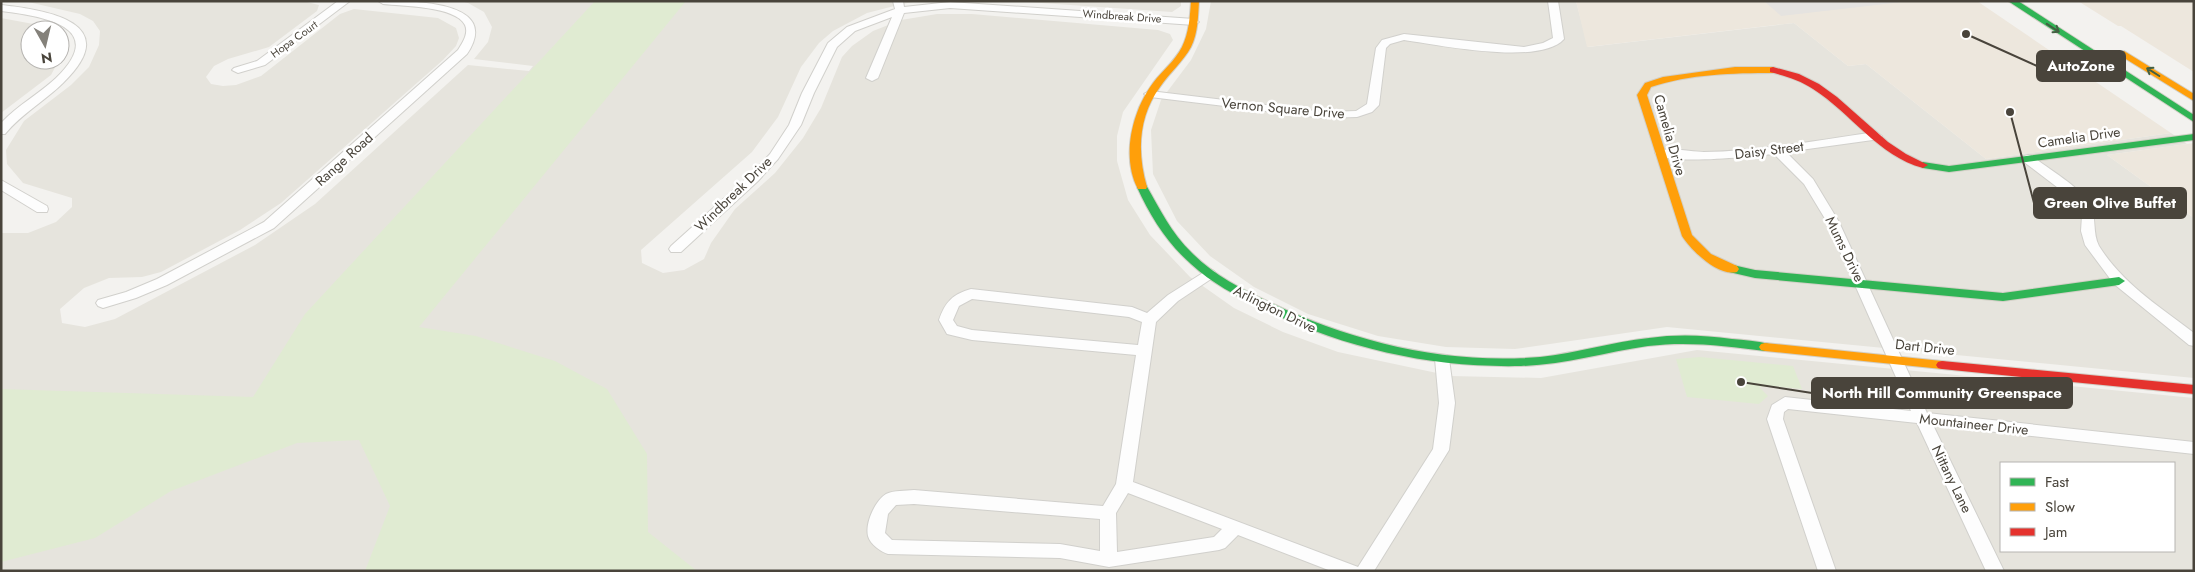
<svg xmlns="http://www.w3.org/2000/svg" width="2195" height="572" font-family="Jost,sans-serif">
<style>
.residential{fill:#e6e4dd;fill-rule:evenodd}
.commercial{fill:#ede7dd}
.green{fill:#e0ebd2}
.parking{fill:#e5e3e0}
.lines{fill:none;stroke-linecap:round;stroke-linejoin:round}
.street-casing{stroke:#d1d0cc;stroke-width:2}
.fast-casing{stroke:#d2cfc6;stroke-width:2}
.slow-casing{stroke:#d2cfc6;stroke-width:2}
.jam-casing{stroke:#d2cfc6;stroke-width:2}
.street{fill:#fdfdfd;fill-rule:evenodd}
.fast{fill:#30b455;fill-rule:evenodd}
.slow{fill:#ff9f0a;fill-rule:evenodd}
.jam{fill:#e5322d;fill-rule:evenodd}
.oneway{stroke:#436042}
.labels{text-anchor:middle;stroke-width:5;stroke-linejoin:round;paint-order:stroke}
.far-street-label{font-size:11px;fill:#49443b;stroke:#fff}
.street-label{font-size:14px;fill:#49443b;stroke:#fff}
.leader{fill:none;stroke:#49443b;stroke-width:2}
.callout-dot{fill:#49443b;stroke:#fff;stroke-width:2}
.callout{fill:#49443b;stroke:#49443b;stroke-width:2}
.callout-label{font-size:15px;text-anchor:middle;font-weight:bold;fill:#fff}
</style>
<rect width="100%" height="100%" fill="#f3f2ef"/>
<path class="residential" d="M24 1H303L319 5 317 11 269 47 228 59 214 66 206 77 211 84 223 86 236 85 261 76 340 14 354 9 438 18 456 28 459 38 456 46 443 60 281 203 240 230 161 272 142 277 109 278 84 288 60 309 62 323 85 327 115 319 255 245 315 204 468 65 529 71 533 66 474 59 488 42 492 27 484 12 468 3 461 1H919L902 4 867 13 833 31 819 43 801 67 778 117 752 152 641 250 642 263 663 273 684 270 704 259 711 243 735 209 775 173 803 138 821 108 842 57 852 46 873 31 901 20 937 14H972L1158 30 1170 34 1173 40 1123 112 1117 136V161L1128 200 1150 235 1190 277 1234 308 1283 332 1338 352 1451 376 1541 378 1697 350 2194 398V571H1V233H28L56 222 72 207V198L23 183 7 164 6 150 24 121 71 85 89 67 99 45 100 31 93 21 80 14ZM2001 463H2174V551H2001Z
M1014 1H1181V6L1172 12Z
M1211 1H1576L1588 47 1794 23 1848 66 1866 64 1986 159 2171 133 2187 144 2107 155 2194 218V378L1667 327 1515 349 1446 347 1378 336 1308 314 1254 287 1210 256 1177 221 1153 174 1151 130 1161 100 1191 60 1206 29Z
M1 18 44 26 50 30H30V60H59L51 75 1 113Z"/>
<path class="commercial" d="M1576 1H1977L2171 133 1986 159 1866 64 1848 66 1794 23 1587 47Z
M2078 1H2194V72L2121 26H2118Z
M2194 143V218L2107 155Z"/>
<path class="green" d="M595 1H686L419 327 476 336 555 361 607 389 647 454 648 532 697 571H365L390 506 359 440 297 443 171 491 95 538 1 562V389L253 397 305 314Z
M1700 357 1793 366 1802 389 1771 386 1759 387 1768 396 1759 404 1687 397 1676 359Z"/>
<path class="parking" d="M1764 1H1911L1781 16Z"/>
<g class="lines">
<defs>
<path id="street" d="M338 1H350L265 65 238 73 232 70 234 68 257 61Z
M378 1C411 1 503 0 467 54L274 228 167 285 136 298 103 308 98 306 96 303 98 300 126 292 157 279 264 222 458 50C462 43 469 34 465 25 456 6 401 6 383 4Z
M893 1H903L904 7 950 2 1194 19 1199 22 1194 25 950 8 904 13 878 78 872 81 866 78 892 17 855 31 837 47 814 93 801 125 778 159 758 181 681 252H671L669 249 671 246 750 175 770 154 789 125 802 93 828 43 847 27 895 9Z
M1548 1H1558L1564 39C1540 66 1439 45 1404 40L1390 44 1386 48 1379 105 1372 112 1357 117 1324 118 1150 97 1144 94 1150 91 1324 112 1356 111 1367 104 1376 48 1382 40 1404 34 1524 47 1543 43 1553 38Z
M1 5C48 10 125 23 63 83 45 101 22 113 5 134H1L2 122C18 105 39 94 56 78 110 26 41 16 1 11Z
M1876 132 1882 136 1880 139 1786 152 1813 179 1839 222 1927 413 2194 442V454L1933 425 2004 571H1986L1917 423 1788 409 1784 412 1783 419 1836 571H1818L1767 419 1772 405 1785 397 1911 411 1827 222 1804 184 1774 154C1754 156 1667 166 1655 153 1661 146 1693 152 1704 152 1761 151 1819 140 1876 132Z
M2028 155 2032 156C2048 169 2081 187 2090 205 2097 218 2092 233 2099 246 2122 283 2160 307 2194 333V346L2189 345 2114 284 2085 245 2081 231 2082 216 2078 206 2070 197 2024 162 2022 159 2024 156Z
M1 180 47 206 48 209 47 212H37L1 190Z
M1209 269 1214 271 1216 274 1214 277 1178 301 1156 322 1133 482 1358 567 1433 449 1439 403 1435 359 1437 355H1447L1449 359 1455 403 1449 450 1374 571H1331L1238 535 1225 548 1219 550 1109 567 1060 558 888 554C881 552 870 544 868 536 865 523 875 501 886 494 894 490 906 491 914 490L1103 506 1116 484 1136 355 972 340 947 334 939 320C945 302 953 294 971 289L1132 307 1147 313 1168 295ZM972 299 1129 317 1142 322 1138 345 972 330 957 326 953 320 959 306ZM1128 493 1222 529 1214 537 1117 552 1116 513ZM914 504 1100 519V551L1060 544 892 540 885 533 888 514 896 505Z"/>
<path id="fast" d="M2008 1H2018L2194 115V122Z
M2194 134V140L1949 172 1923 168 1918 165 1923 162 1949 166Z
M1142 184 1146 185C1160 209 1171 233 1192 253 1214 275 1241 289 1269 302 1352 342 1447 365 1540 357 1577 353 1612 342 1649 338 1676 334 1704 335 1732 339 1744 340 1757 341 1769 344L1771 347 1769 350 1765 351C1726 346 1688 341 1648 346 1606 352 1564 365 1521 366 1430 368 1343 348 1261 308 1237 296 1211 283 1191 264 1167 243 1150 216 1137 187Z
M1733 265 1755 270 2003 293 2119 277 2125 281 2119 285 2003 301 1755 278 1729 272 1727 269 1729 266Z"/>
<path id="slow" d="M1191 1H1199C1198 16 1198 33 1191 47 1183 62 1169 73 1160 87 1138 117 1137 153 1147 187L1146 189H1138C1121 157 1132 111 1153 83 1162 71 1175 61 1182 47 1189 33 1190 16 1191 1Z
M2124 51 2194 94V101L2121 56 2120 54Z
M1735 67H1773L1778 70 1773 73C1733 73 1690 74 1651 87L1647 95 1692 235 1711 254 1737 266 1739 269 1737 272C1718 277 1691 250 1682 236L1637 95 1645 83 1663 77Z
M1765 343 1942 361 1946 362 1948 365 1946 368 1942 369 1765 351 1761 350 1759 347 1761 344Z"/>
<path id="jam" d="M1773 67 1799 74 1819 84 1837 97 1888 142 1906 154 1928 165 1923 168C1878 156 1851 113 1813 89 1800 80 1785 76 1770 72V68Z
M1942 361 2194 385V394L1942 369 1938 368 1936 365 1938 362Z"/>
</defs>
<use href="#street" class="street-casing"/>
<use href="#fast" class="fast-casing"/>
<use href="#slow" class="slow-casing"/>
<use href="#jam" class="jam-casing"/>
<use href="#street" class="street"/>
<use href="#fast" class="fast"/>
<use href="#slow" class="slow"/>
<use href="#jam" class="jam"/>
</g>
<defs><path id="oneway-shaft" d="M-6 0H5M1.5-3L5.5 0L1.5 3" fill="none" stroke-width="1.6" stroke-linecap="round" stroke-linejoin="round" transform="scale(1.25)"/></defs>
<g class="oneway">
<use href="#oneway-shaft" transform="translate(2053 28) rotate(33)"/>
<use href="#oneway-shaft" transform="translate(2153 72) rotate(-148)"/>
</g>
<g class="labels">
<g class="far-street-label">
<text transform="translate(1122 16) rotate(4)" y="4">Windbreak Drive</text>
<text transform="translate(294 39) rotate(-36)" y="4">Hopa Court</text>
</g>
<g class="street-label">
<text transform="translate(1283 108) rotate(5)" y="5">Vernon Square Drive</text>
<text transform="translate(1670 135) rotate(74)" y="5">Camelia Drive</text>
<text transform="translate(2079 137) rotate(-8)" y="5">Camelia Drive</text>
<text transform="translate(1769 150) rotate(-7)" y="5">Daisy Street</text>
<text transform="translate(344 159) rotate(-42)" y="5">Range Road</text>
<text transform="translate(733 194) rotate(-44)" y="5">Windbreak Drive</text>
<text transform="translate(1845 249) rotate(64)" y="5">Mums Drive</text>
<text transform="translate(1275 309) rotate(26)" y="5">Arlington Drive</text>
<text transform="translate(1925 347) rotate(6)" y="5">Dart Drive</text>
<text transform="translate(1974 424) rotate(6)" y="5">Mountaineer Drive</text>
<text transform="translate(1952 479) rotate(64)" y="5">Nittany Lane</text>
</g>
</g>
<path class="leader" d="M1966 34L2037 66M2010 112L2034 203M1741 382L1812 393"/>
<g class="callout-dot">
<circle cx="1966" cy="34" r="5"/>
<circle cx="2010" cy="112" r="5"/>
<circle cx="1741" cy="382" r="5"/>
</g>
<g class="callout">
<rect x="2037" y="51" width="88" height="30" rx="5"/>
<rect x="2034" y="188" width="152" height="30" rx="5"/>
<rect x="1812" y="378" width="260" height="30" rx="5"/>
</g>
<g class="callout-label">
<text x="2081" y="71">AutoZone</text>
<text x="2110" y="208">Green Olive Buffet</text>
<text x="1942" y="398">North Hill Community Greenspace</text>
</g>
<rect width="2195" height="572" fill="none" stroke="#49443b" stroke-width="5"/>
<rect x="2000" y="462" width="175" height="90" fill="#ffffff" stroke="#b6b4b1"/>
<rect x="2010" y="478" width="25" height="8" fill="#30b455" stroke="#b6b4b1"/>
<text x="2045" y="487" font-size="15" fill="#49443b">Fast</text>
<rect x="2010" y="503" width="25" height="8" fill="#ff9f0a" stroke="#b6b4b1"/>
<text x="2045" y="512" font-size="15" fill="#49443b">Slow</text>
<rect x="2010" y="528" width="25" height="8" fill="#e5322d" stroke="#b6b4b1"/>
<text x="2045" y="537" font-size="15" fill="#49443b">Jam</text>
<g transform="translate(45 45) rotate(172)"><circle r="24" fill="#ffffff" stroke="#b6b4b1"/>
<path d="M0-4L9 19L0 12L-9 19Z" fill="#84817a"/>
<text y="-8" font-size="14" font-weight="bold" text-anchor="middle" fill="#49443b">N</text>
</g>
</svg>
